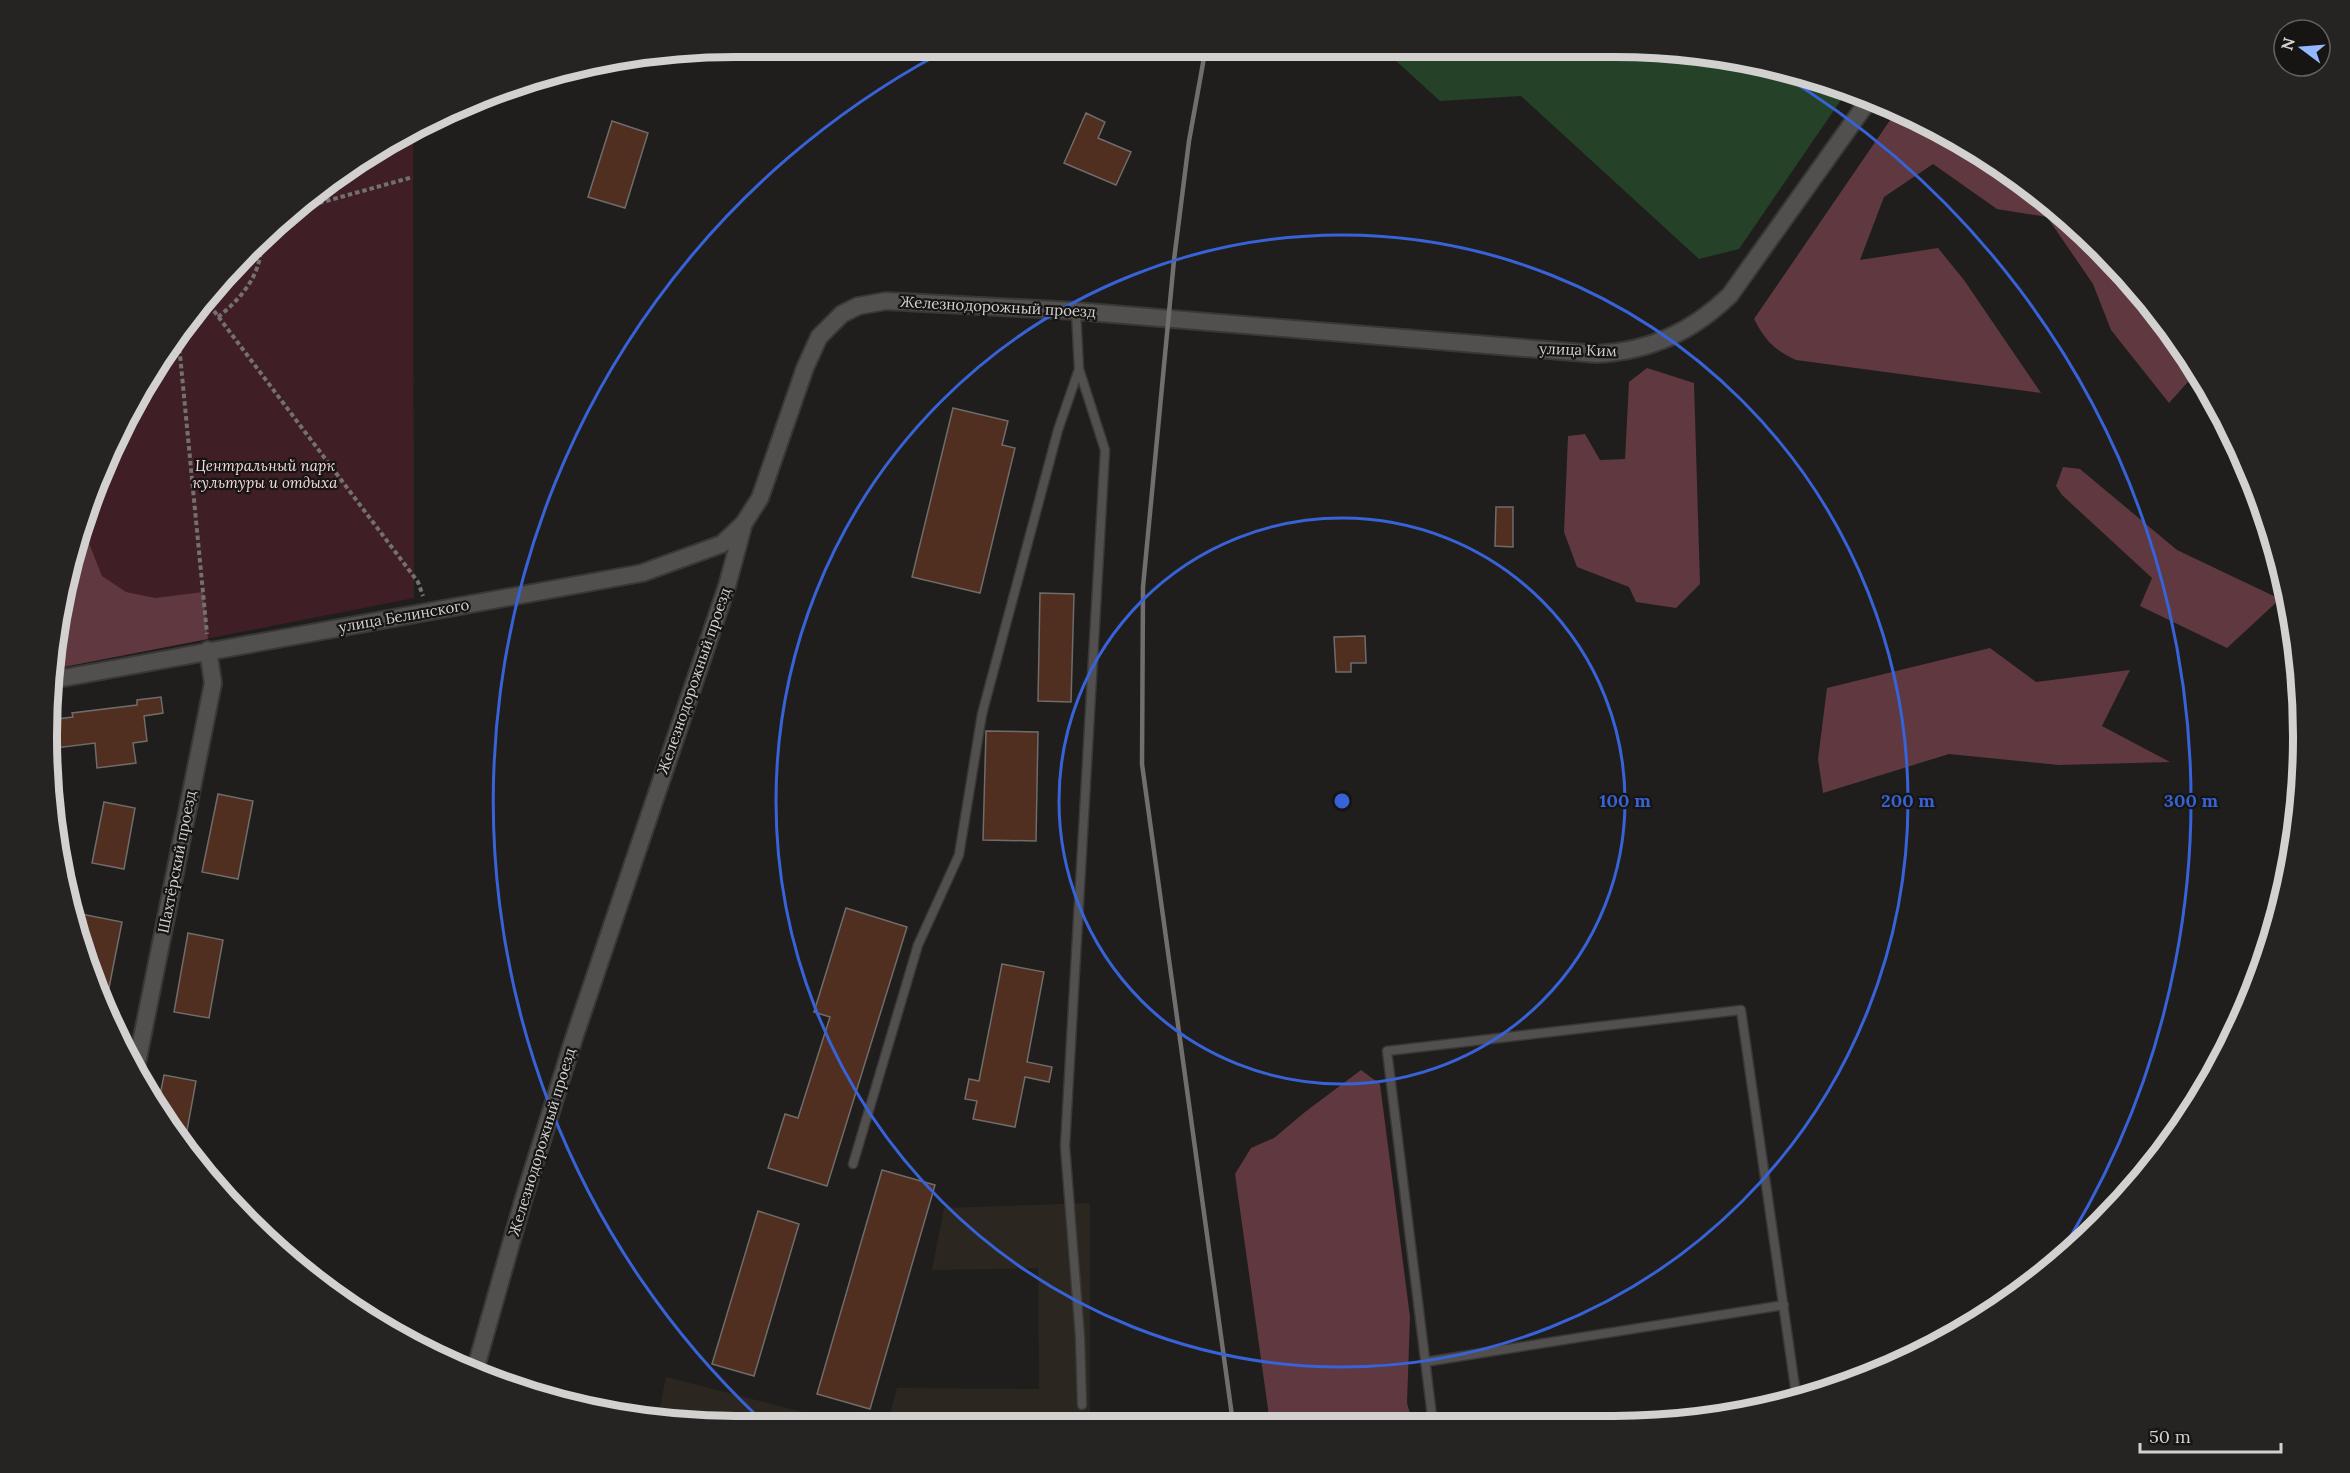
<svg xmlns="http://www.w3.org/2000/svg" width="2350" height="1473" font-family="Lora,serif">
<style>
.built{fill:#2b2620}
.green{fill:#401e25}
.forest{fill:#5f3840}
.water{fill:#254228}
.building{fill:#502e20;stroke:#6f6c6a;stroke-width:1.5}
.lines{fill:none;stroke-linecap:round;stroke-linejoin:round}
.service-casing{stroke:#393837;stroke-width:11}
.minor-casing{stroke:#393837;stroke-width:20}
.path{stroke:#727170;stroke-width:4;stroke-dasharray:4.5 3;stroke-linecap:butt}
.service{stroke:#52504e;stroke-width:8}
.minor{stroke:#52504e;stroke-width:16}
.rail{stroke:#706f6d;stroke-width:4.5}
.ring{fill:none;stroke:#3862d7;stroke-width:3}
.labels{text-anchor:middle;stroke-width:4.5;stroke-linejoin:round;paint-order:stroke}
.street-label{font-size:15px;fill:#d2d1d0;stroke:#161513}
.park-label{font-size:15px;font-style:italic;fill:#f7d9dd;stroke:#161513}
.rim{fill:none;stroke:#d2d1d0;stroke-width:8}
.centre{fill:#3862d7;stroke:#161513;stroke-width:3}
.ring-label{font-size:18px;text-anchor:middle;font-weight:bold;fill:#3862d7;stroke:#161513;stroke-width:4.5;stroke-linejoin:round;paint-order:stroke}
</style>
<rect width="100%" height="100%" fill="#1f1e1c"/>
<path class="built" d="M1090 1203V1423L888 1422 897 1388 1039 1389 1038 1268 932 1270 944 1208Z
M666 1377 839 1421H657Z"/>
<path class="green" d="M413 133 414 598 53 669 60 602 83 514 139 392 189 316 281 218 353 163Z"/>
<path class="forest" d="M1897 110 2034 189 2132 282 2196 373 2169 403 2111 330 2093 284 2047 217 1997 209 1933 164 1884 197 1860 260 1938 248 1964 280 2041 393 1796 360C1775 351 1765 340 1754 319Z
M1647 368 1694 383 1700 584 1676 608 1636 602 1629 587 1577 567 1564 532 1568 436 1585 434 1600 460 1625 459 1629 382Z
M2063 467 2080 469 2177 550 2280 599 2227 648 2140 606 2152 578 2062 495 2056 486Z
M92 494 87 508 85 533 102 576 126 592 155 598 203 592 208 639 53 669C59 609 67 549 92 494Z
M1990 648 2036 682 2130 670 2102 726 2170 762 2059 765 1949 754 1823 793 1818 759 1827 688Z
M1361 1070 1380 1084 1410 1317 1407 1403 1413 1424 1270 1423 1235 1174 1251 1148 1274 1138 1305 1112Z"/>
<path class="water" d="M1397 52H1703L1847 91 1739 249 1699 259 1521 96 1440 101 1394 59Z"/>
<path class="building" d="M1086 113 1105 122 1098 138 1131 152 1116 185 1064 163Z
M612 121 648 133 625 208 588 197Z
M953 408 1008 421 1002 445 1015 448 980 593 912 577Z
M1496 507H1513V547L1495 546Z
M1040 593 1074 594 1071 702 1038 701Z
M1365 636 1366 663H1351V672H1336L1334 637Z
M161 697 163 713 144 716 147 741 133 743 136 763 97 768 95 743 48 749V720L73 717 72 713 137 705V700Z
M986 731 1038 732 1036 841 983 840Z
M218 794 253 801 238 879 202 872Z
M104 802 135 808 124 869 92 863Z
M846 908 907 927 827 1186 768 1168 785 1114 798 1118 830 1017 814 1012Z
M81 914 122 922 105 1008 77 934Z
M188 933 223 940 209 1018 174 1012Z
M1002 964 1044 972 1027 1062 1052 1067 1049 1082 1025 1077 1015 1127 973 1119 977 1101 965 1099 969 1079 979 1081Z
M164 1075 196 1081 184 1147 157 1110Z
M882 1170 935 1185 870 1409 817 1394Z
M758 1211 799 1224 754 1376 712 1364Z"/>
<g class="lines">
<defs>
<path id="service" d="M1076 311 1079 369 1105 450 1065 1146 1080 1337 1082 1405
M853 1164 918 945 959 855 982 714 1058 430 1079 369
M1425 1362 1784 1305
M1433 1424 1387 1051 1741 1010 1797 1401"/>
<path id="minor" d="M52 680 642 573 722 544 743 524
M135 1073 213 683 208 650
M474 1374 523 1201 574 1038 727 586 744 523 760 498 805 368 819 337 842 314 858 306 886 301 1076 311 1597 354C1650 351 1692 332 1730 295L1871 97"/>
</defs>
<use href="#service" class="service-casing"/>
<use href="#minor" class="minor-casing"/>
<path class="path" d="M290 211 413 177
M205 299 418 582 423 596
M218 317C242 298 263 273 261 240
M178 334 207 634"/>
<use href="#service" class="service"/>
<use href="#minor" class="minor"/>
<path class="rail" d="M1205 52 1189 141 1174 260 1143 587 1142 764 1233 1423"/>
</g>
<g class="ring">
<circle cx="1342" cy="801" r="283"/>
<circle cx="1342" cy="801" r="566"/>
<path d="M758 1417A849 849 0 0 1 937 55M1779 73A849 849 0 0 1 2054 1263"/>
</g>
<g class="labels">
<g class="street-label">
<text transform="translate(998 307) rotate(3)" y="5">Железнодорожный проезд</text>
<text transform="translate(1578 350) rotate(2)" y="5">улица Ким</text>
<text transform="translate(404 616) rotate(-10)" y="5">улица Белинского</text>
<text transform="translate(694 681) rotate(-71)" y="5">Железнодорожный проезд</text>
<text transform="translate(177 862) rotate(-79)" y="5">Шахтёрский проезд</text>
<text transform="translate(542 1142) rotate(-73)" y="5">Железнодорожный проезд</text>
</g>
<g class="park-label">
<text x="265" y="471">Центральный парк<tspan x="265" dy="17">культуры и отдыха</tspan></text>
</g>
</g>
<path d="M0 0H2350V1473H0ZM736 57H1614A679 679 0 0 1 2293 736V737A679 679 0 0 1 1614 1416H736A679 679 0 0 1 57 737V736A679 679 0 0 1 736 57Z" fill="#252422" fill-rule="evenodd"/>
<path class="rim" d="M736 57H1614A679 679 0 0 1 2293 736V737A679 679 0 0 1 1614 1416H736A679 679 0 0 1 57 737V736A679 679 0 0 1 736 57Z"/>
<circle cx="1342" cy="801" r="9" class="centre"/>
<g class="ring-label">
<text x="1625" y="807">100 m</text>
<text x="1908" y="807">200 m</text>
<text x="2191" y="807">300 m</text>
</g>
<g transform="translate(2302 48) rotate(286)"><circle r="28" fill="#161513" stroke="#61605f" stroke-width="1.5"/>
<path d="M0-4.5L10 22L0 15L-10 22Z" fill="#94b7fd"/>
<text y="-9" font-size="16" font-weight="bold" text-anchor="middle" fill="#d2d1d0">N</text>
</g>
<path d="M2140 1443v9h141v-9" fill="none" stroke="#d2d1d0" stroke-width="3"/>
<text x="2149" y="1443" font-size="18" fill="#d2d1d0" stroke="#161513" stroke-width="4.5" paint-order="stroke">50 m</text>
</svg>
